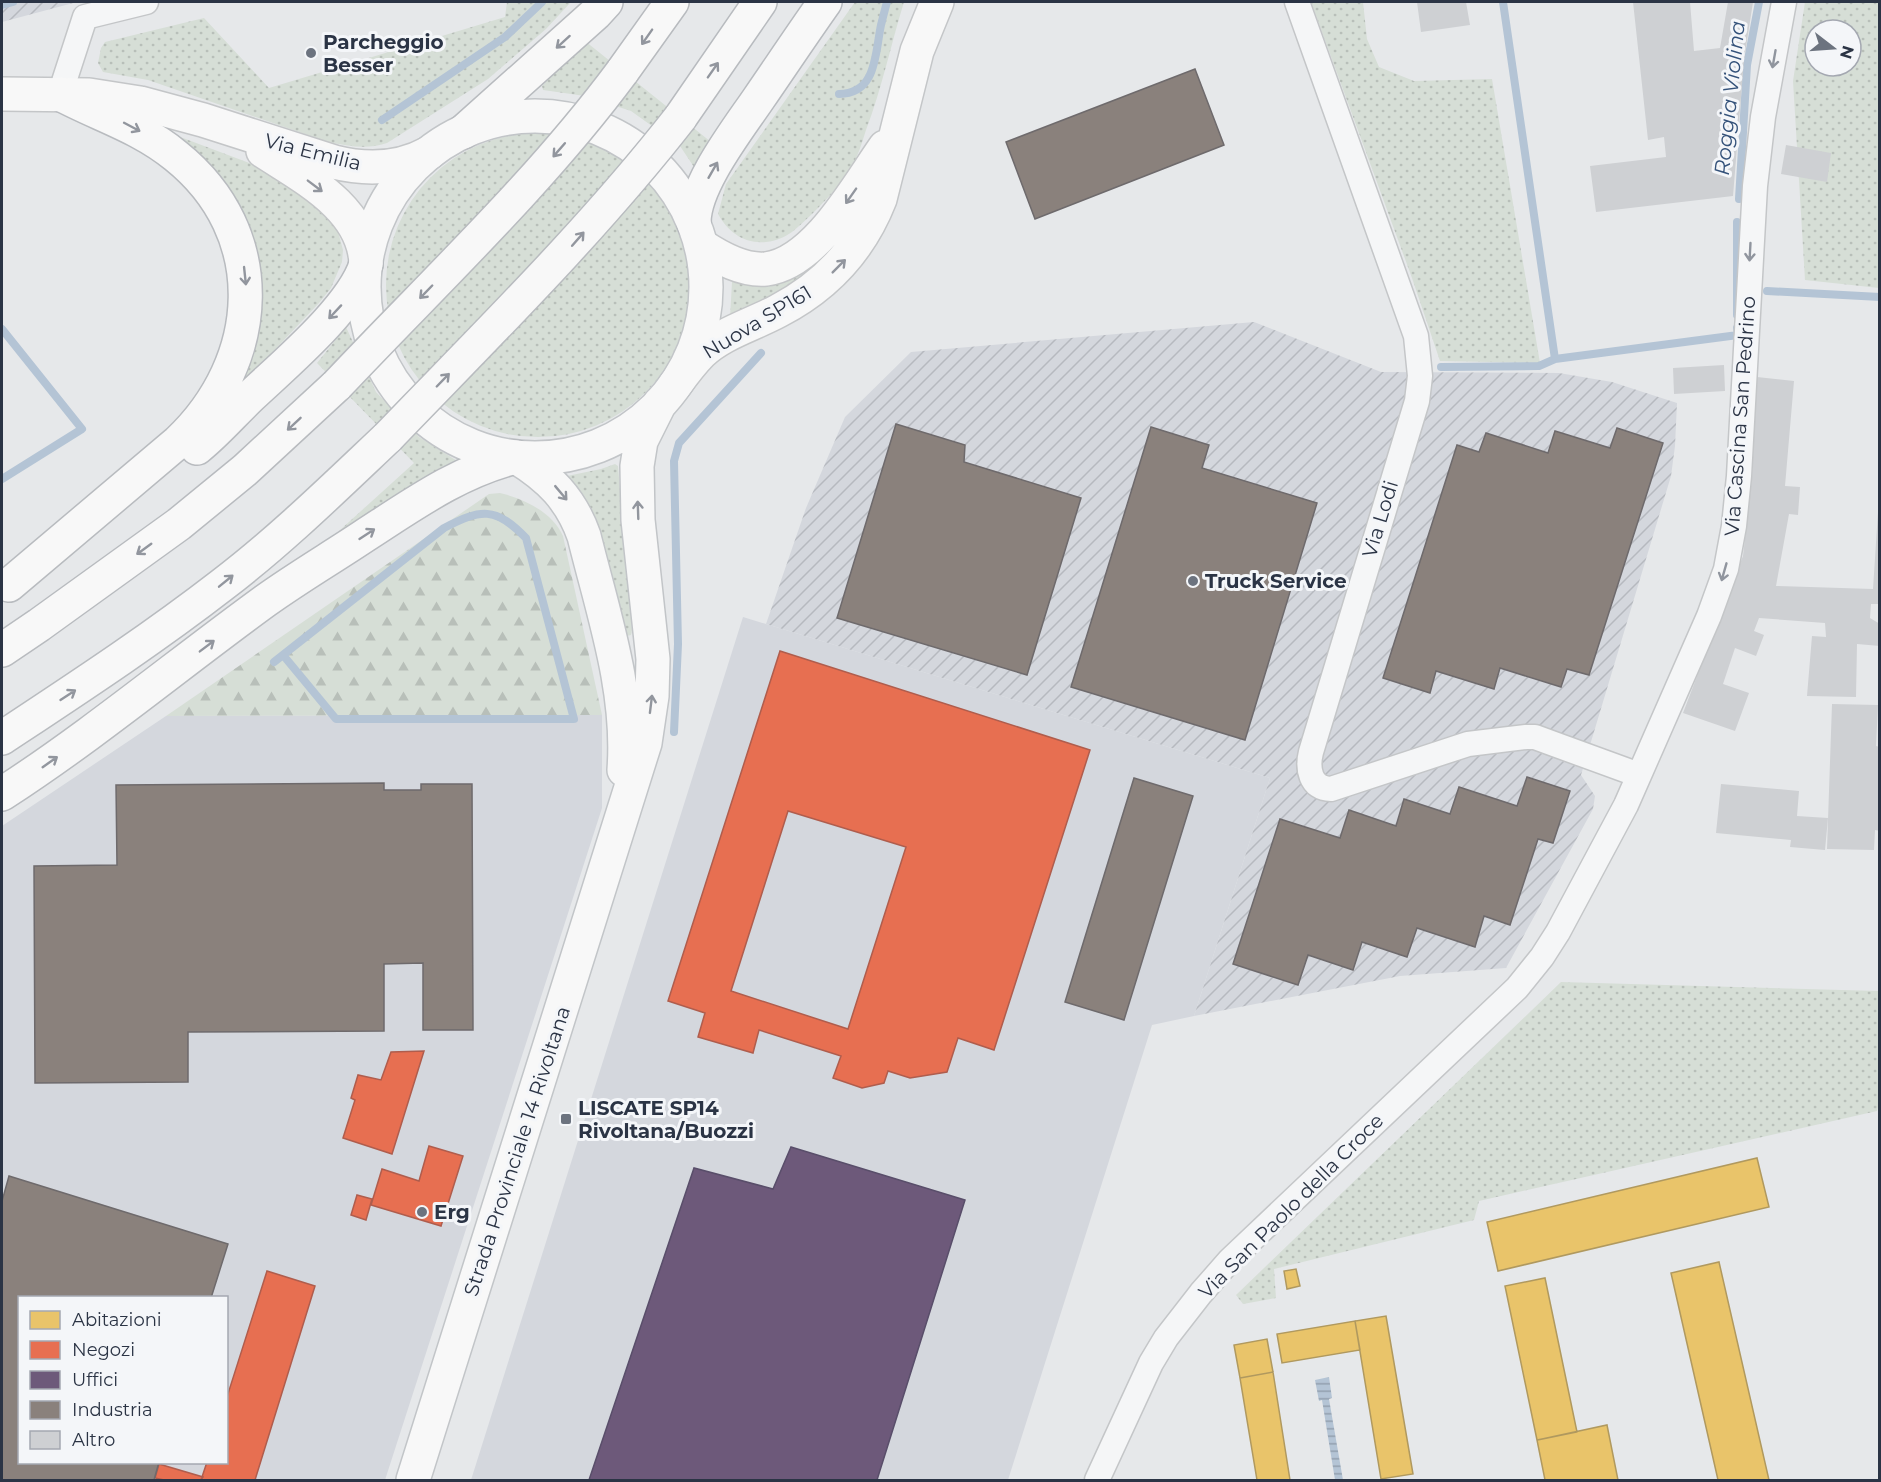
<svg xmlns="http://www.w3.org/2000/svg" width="1881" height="1482" font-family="Montserrat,sans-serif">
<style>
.built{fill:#d4d7dd;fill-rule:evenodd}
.industrial{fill:url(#industrial-furrows)}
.grass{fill:url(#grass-dots);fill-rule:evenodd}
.forest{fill:url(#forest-firs)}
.water{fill:url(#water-rules)}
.homes{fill:#e9c46a;stroke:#b0995f;stroke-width:1.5}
.shops{fill:#e76f51;stroke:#af5d4d;stroke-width:1.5;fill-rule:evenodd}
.offices{fill:#6d597a;stroke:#594e6a;stroke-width:1.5}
.industry{fill:#8a817c;stroke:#6e6a6c;stroke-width:1.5}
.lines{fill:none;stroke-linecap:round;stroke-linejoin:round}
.stream{stroke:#b4c4d5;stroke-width:8}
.building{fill:#ced0d3}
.street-casing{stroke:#c4c6c8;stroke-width:27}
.secondary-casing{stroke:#c4c6c8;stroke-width:36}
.primary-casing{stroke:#c2c5c8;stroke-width:36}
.highway-casing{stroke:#b8bbbf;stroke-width:36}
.street{stroke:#f5f6f7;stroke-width:24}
.secondary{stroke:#f8f8f8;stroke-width:33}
.primary{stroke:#f8f8f8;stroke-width:33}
.highway{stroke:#f8f8f8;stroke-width:33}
.highway-bridge-casing{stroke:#b8bbbf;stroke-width:36;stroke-linecap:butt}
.highway-bridge{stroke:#f8f8f8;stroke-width:33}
.oneway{stroke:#92969e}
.oneway2{stroke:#90959e}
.poi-dot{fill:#6c737f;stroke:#f4f6f9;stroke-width:2}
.labels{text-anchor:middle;stroke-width:6;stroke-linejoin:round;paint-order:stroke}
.poi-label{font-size:20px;font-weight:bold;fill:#2b3445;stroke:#f4f6f9;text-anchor:start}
.street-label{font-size:20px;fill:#2b3445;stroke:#f4f6f9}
.water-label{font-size:21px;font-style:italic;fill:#34527a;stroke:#f4f6f9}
</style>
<defs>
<pattern id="industrial-furrows" width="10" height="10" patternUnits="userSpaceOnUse" patternTransform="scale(1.5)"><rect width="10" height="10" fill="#d4d7dd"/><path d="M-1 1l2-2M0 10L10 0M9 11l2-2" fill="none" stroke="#b6b9bf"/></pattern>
<pattern id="grass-dots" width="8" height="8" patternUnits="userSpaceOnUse" patternTransform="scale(1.5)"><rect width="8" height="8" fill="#d6ded6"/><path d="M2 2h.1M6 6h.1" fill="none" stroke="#b8bfb9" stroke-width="1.8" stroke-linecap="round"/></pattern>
<pattern id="forest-firs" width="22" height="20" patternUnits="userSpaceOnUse" patternTransform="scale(1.5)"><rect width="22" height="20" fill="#d6ded6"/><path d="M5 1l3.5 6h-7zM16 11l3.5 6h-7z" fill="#b8bfb9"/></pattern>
<pattern id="water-rules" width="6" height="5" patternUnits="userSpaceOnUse" patternTransform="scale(1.5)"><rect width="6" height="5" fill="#b4c4d5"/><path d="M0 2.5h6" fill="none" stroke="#93a0af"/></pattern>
</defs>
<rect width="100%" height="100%" fill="#e6e8ea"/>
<path class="built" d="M743 617 1270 778 1194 1016 1152 1025 1008 1480H471Z
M602 715V808L385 1480H2V826L166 716ZM20 1298H226V1462H20Z"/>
<path class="industrial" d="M2 2H77L2 22Z
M1254 322 1381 372 1559 373 1612 382 1677 403 1675 446 1671 476 1581 775 1595 796 1593 809 1506 968 1400 976 1194 1016 1270 778 766 624 806 508 845 417 911 352Z"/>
<path class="grass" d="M507 2H571L546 29 488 79 387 143C366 150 349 146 328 142L148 80 103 72 98 63 101 48 105 42 204 18 269 88 505 17Z
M855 2H904C891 44 882 88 866 130 862 143 858 156 851 168 841 185 826 200 812 214 798 227 787 240 766 242 744 244 728 232 718 214L726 184Z
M1311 2H1363L1367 39 1379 67 1414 81 1492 79 1540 363 1440 361 1412 278Z
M1805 2H1879V288L1805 280 1793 81ZM1815 30H1851V66H1815Z
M585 41 711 142 700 164 694 167 680 146 631 111 585 96 543 90 542 86Z
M143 123 252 164 298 189 336 224 343 250 342 262 331 288 319 303 230 397 255 340 260 318 262 278 254 241 239 209Z
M386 285a152 152 0 1 1 304 0a152 152 0 1 1-304 0Z
M819 266 818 271 730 318 732 282 734 277 773 282 796 277Z
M346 327 376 392 419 437 462 464 339 531 414 463 317 363Z
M615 464 618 466 632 630 631 635 627 636 623 633 567 479V476L601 469Z
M1561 982 1879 991 1880 1099 1877 1111 1479 1201 1474 1220 1274 1269 1276 1298 1243 1304 1236 1295Z"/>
<path class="forest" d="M500 493C525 499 552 512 563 536L602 715 166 716 489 494Z"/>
<path class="water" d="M1329 1377 1332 1398 1329 1399 1343 1480H1335L1322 1400 1319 1401 1315 1380Z"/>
<path class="homes" d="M1757 1158 1769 1207 1498 1271 1487 1222Z
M1719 1262 1769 1480H1718L1671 1273Z
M1296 1269 1300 1286 1287 1289 1284 1271Z
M1545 1278 1577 1432 1537 1440 1505 1286Z
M1386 1316 1413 1474 1381 1479 1355 1321Z
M1355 1321 1360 1350 1282 1363 1277 1334Z
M1267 1339 1273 1372 1240 1378 1234 1345Z
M1273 1372 1290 1480H1257L1240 1378Z
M1607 1425 1618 1480H1545L1537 1440Z"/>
<path class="shops" d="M780 651 1090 750 994 1050 958 1038 947 1072 910 1078 888 1071 884 1083 862 1088 833 1078 841 1056 759 1030 753 1053 698 1037 705 1013 668 1001ZM788 811 906 847 848 1029 731 991Z
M424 1051 392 1154 343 1138 355 1100 351 1098 358 1075 381 1080 391 1052Z
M429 1146 463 1156 441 1226 371 1205 382 1169 419 1181Z
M357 1195 372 1199 366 1220 351 1215Z
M267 1271 315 1286 255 1480H201L207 1462H226V1400Z
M159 1464 203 1477 201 1480H164L155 1478Z"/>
<path class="offices" d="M791 1147 965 1200 877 1480H589L694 1168 773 1189Z"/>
<path class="industry" d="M1195 69 1224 145 1035 219 1006 142Z
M896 424 965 445 964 462 1081 498 1027 675 837 618Z
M1151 427 1209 445 1202 468 1317 503 1245 740 1071 687Z
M1617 428 1663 443 1589 675 1567 669 1561 687 1500 668 1494 689 1436 671 1430 693 1383 678 1457 445 1479 452 1486 433 1548 453 1555 431 1610 448Z
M1527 777 1570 791 1553 843 1538 839 1510 925 1484 916 1475 947 1417 928 1407 957 1362 942 1353 970 1308 955 1298 985 1233 964 1280 819 1340 838 1349 810 1396 826 1404 799 1450 814 1459 787 1517 806Z
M1134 778 1193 796 1124 1020 1065 1002Z
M384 783V790H421V784H472L473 1030H423V963L384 964V1031L188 1032V1082L35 1083 34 866 117 865 116 785Z
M9 1176 228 1244 211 1298H20V1462H159L154 1480H2V1201Z"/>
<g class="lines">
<path class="stream" d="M1503 2 1555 359 1738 335 1737 328
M2 5 13 2
M839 94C877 94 875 53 881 25 883 17 885 9 887 2
M382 120 505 37 542 2
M1739 199 1747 65 1759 2
M1737 222V315
M1767 291 1880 297
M2 329 82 429 2 479
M1441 367 1539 366 1555 359
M274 662 444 528C481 509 495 506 526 538L574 719H336L283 655
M674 732 678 644 674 461 679 443 761 353"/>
</g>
<path class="building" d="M1417 2H1466L1470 25 1421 32Z
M1633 2H1690L1694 51 1720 48 1728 2H1753L1744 60 1733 196 1596 212 1590 166 1666 157 1664 137 1648 140Z
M1786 145 1831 153 1827 182 1781 174Z
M1724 365 1725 391 1674 394 1673 368Z
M1757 377 1794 381 1785 486 1800 487 1798 515 1789 514 1776 586 1873 589 1878 512H1880V604H1871L1870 618 1880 624V646L1857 644 1856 697 1807 696 1812 636 1826 637 1825 623 1759 618 1754 631 1764 635 1756 656 1735 648 1723 684 1749 693 1735 731 1683 713 1743 556 1752 478Z
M1832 704 1878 705 1876 746 1880 747V831L1875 830 1874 850 1827 849Z
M1721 784 1799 791 1797 816 1828 818 1825 850 1790 847 1791 840 1716 833Z"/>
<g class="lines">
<defs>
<path id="street" d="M1297 2 1416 336 1420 376 1417 401 1311 752C1307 768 1310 789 1331 789L1468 744 1526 737H1535L1554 744 1639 775
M60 94 85 17 146 2
M1097 1480 1151 1363 1166 1338 1201 1293 1230 1260 1517 988 1542 957 1558 932 1626 805 1709 616 1726 569 1734 526 1739 476 1755 186 1763 117 1784 2"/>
<path id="secondary" d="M2 94 89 95 140 103 203 120 334 162C366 170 400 169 429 153
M263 151C304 178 364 208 366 264
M702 246C720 258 743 271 766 269 816 263 858 185 885 147
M675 385C683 374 691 363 701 353 722 333 752 325 778 311 826 286 860 250 880 199L917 51 937 2"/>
<path id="primary" d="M364 287a171 171 0 1 1 342 0a171 171 0 1 1-342 0Z
M516 457C549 477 571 499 584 536 603 613 630 690 624 770
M413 1480 645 743 652 696 653 659 638 520 637 466 641 441 660 403"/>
<path id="highway" d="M622 72 672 2
M680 118 760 2
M463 132 595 14 606 2
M694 224C693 186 738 129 759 98 781 66 803 33 825 2
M197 448C216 433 233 413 251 396 285 364 353 307 366 264
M9 585 178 442C264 361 272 233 176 156 141 127 99 115 60 94
M2 650 39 625 179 524 245 470 337 385
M2 738C76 689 151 640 222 585 281 540 334 488 388 437
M2 794C93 735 177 665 265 601 297 578 331 558 364 536 412 505 459 471 516 457"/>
</defs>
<use href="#street" class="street-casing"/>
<use href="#secondary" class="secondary-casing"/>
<use href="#primary" class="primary-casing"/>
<use href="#highway" class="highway-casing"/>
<use href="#street" class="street"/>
<use href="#secondary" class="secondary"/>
<use href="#primary" class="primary"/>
<use href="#highway" class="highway"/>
<defs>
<path id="highway-bridge" d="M337 385C434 282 538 185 622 72
M388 437C488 333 591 232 680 118"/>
</defs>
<use href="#highway-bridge" class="highway-bridge-casing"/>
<use href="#highway-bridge" class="highway-bridge"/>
</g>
<defs><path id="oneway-shaft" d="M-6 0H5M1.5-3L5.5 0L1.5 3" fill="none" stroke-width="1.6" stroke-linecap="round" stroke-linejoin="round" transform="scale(1.5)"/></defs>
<g class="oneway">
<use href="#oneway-shaft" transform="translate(647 37) rotate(125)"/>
<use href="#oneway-shaft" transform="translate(563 42) rotate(138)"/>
<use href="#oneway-shaft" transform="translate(713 70) rotate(-55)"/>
<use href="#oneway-shaft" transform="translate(132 127) rotate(28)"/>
<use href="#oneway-shaft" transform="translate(559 150) rotate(131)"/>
<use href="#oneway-shaft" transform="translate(713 170) rotate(-60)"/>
<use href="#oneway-shaft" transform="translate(315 186) rotate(37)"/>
<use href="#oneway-shaft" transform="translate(851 196) rotate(125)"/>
<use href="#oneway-shaft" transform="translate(578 239) rotate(-49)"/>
<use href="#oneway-shaft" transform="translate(839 266) rotate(-45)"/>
<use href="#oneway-shaft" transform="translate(245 276) rotate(84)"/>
<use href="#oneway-shaft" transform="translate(426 292) rotate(134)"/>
<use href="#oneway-shaft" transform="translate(335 312) rotate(133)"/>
<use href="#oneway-shaft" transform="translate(443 380) rotate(-46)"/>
<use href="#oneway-shaft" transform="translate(294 424) rotate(137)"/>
<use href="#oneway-shaft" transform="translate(561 493) rotate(50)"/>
<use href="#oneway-shaft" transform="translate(638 510) rotate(-92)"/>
<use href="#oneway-shaft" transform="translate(367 534) rotate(-33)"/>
<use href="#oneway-shaft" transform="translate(144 549) rotate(144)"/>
<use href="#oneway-shaft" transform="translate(226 581) rotate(-39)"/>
<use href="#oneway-shaft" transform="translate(207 646) rotate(-37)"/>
<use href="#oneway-shaft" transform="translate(68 695) rotate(-33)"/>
<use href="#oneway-shaft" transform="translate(651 704) rotate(-83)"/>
<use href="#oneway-shaft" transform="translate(50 762) rotate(-35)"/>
</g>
<g class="oneway2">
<use href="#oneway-shaft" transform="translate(1774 59) rotate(100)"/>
<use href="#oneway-shaft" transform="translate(1750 252) rotate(93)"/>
<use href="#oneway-shaft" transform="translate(1724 572) rotate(106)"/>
</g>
<g class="poi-dot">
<circle cx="311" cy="53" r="6"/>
<circle cx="1193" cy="581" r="6"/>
<rect x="560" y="1113" width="12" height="12" rx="3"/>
<circle cx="422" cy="1212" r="6"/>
</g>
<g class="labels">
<g class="poi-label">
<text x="323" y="49">Parcheggio<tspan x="323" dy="23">Besser</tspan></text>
<text x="1205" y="588">Truck Service</text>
<text x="578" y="1115">LISCATE SP14<tspan x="578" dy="23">Rivoltana/Buozzi</tspan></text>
<text x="434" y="1219">Erg</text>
</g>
<g class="street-label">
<text transform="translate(313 152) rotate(14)" y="7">Via Emilia</text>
<text transform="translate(757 322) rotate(-31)" y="7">Nuova SP161</text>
<text transform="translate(1740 416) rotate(-86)" y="7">Via Cascina San Pedrino</text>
<text transform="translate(1380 519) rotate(-73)" y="7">Via Lodi</text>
<text transform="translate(517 1151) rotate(-72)" y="7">Strada Provinciale 14 Rivoltana</text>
<text transform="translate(1291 1206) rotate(-45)" y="7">Via San Paolo della Croce</text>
</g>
<g class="water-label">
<text transform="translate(1730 98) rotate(-84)" y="7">Roggia Violina</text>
</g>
</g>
<rect width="1881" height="1482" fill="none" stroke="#2b3445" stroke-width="6"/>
<rect x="18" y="1296" width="210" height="168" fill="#f4f6f9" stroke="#a4a8b1" stroke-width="1.5"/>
<rect x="30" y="1311" width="30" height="18" fill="#e9c46a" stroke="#a4a8b1" stroke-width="1.5"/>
<text x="72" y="1326" font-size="18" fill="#2b3445">Abitazioni</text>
<rect x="30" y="1341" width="30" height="18" fill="#e76f51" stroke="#a4a8b1" stroke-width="1.5"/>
<text x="72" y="1356" font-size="18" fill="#2b3445">Negozi</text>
<rect x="30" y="1371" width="30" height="18" fill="#6d597a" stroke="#a4a8b1" stroke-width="1.5"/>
<text x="72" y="1386" font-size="18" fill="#2b3445">Uffici</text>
<rect x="30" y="1401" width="30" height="18" fill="#8a817c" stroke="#a4a8b1" stroke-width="1.5"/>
<text x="72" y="1416" font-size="18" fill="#2b3445">Industria</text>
<rect x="30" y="1431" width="30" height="18" fill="#ced0d3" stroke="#a4a8b1" stroke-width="1.5"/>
<text x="72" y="1446" font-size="18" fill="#2b3445">Altro</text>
<g transform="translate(1833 48) rotate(107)"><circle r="28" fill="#f4f6f9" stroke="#a4a8b1" stroke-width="1.5"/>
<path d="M0-4.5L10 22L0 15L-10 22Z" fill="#6c737f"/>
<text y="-9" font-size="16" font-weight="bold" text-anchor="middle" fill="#2b3445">N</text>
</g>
</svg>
